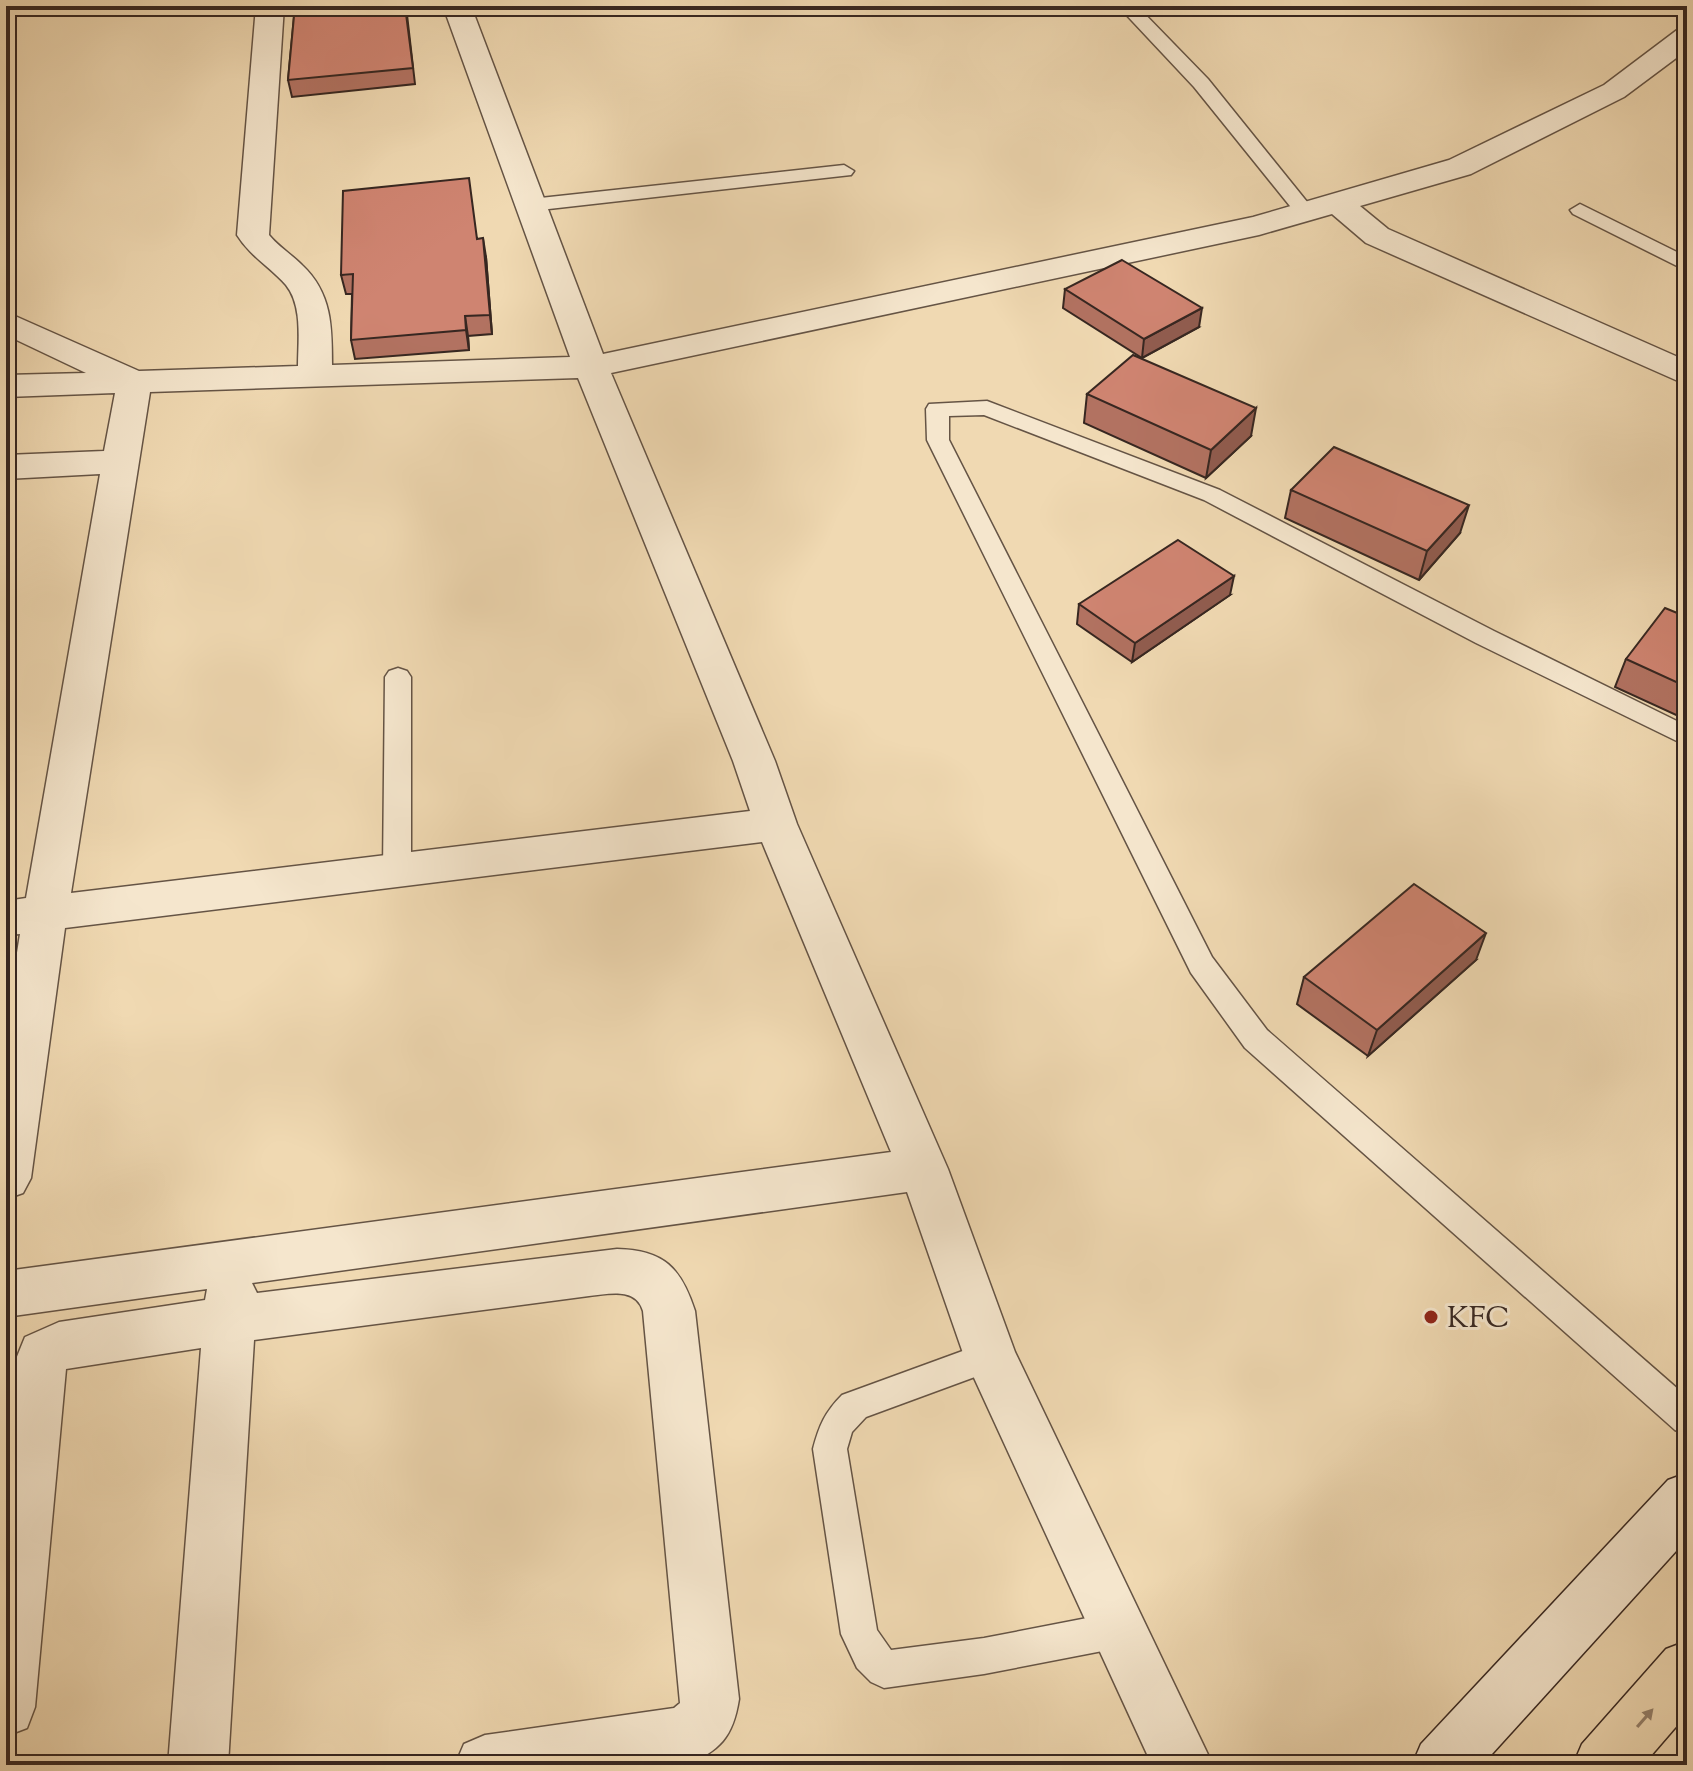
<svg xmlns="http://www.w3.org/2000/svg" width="1693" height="1771" font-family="'Sorts Mill Goudy',serif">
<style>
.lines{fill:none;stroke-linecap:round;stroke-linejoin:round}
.lane-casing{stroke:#655445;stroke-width:3}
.street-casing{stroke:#655445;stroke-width:3}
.secondary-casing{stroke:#372721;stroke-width:3}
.primary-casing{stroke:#372721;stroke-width:3}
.lane{fill:#f5e6cd;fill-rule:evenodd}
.street{fill:#f5e6cd;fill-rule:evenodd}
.secondary{fill:#f5e6cd;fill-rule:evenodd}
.primary{fill:#f0d9b2;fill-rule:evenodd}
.wall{fill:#b27261;stroke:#372721;stroke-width:2}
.shaded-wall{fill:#915c4f;stroke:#372721;stroke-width:2}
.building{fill:#cf8471;stroke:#372721;stroke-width:2}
.oneway{fill:#94806a}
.poi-dot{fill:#8f2418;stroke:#f5e6cd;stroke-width:3}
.labels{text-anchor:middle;stroke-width:6;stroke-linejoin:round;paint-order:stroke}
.poi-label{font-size:30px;fill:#372721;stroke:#f5e6cd;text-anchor:start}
</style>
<rect width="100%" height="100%" fill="#f0d9b2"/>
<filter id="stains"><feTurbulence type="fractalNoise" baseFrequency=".0025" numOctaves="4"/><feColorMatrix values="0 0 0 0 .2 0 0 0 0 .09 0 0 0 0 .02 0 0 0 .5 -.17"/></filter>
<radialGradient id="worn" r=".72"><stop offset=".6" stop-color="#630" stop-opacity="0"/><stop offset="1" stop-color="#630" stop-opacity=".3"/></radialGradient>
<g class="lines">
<defs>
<path id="lane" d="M1118 6H1137L1208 79 1312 208 1315 212 1312 216H1298L1194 87Z
M844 165 854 171 851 175 531 211 521 205 531 199Z
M1580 204 1687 257V271L1573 214 1570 210Z
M987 401 1220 490 1494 631 1687 726V746L1476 643 1204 500 984 415 949 416V440L1212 957 1267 1030 1687 1397V1435L1675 1430 1245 1048 1191 973 927 440 926 409 929 404Z
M398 668 407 671 411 677V871L407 878 397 882 387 878 383 871 385 677 389 671Z
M990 1341 1002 1345 1007 1356 1002 1367 866 1417 852 1432 847 1449 877 1630 891 1650 984 1638 1118 1612 1131 1617 1136 1630 1131 1643 1118 1648 984 1674 884 1688 871 1682 857 1668 841 1634 813 1449C819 1426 825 1412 842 1395Z"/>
<path id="street" d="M256 6H284L269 235C279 247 291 254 302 265 332 293 332 327 332 365L570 357 443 6H471L603 354 1253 217 1449 160 1604 85 1677 30 1687 27V50L1624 97 1471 174 1360 206 1388 229 1687 361V385L1366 243 1332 214 1259 235 611 373 775 761 797 824 948 1169 1015 1352 1213 1765H1152L964 1356 907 1192 252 1283 257 1293 617 1249C664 1250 681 1268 695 1311L739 1699C733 1737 720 1751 685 1765H455L464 1744 485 1735 674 1708 680 1703 643 1311C636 1287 609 1294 589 1296L254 1340 228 1765H168L201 1348 66 1369 35 1707 27 1728 6 1736V1435L14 1364 25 1337 59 1322 205 1300 207 1289 6 1317V1271L891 1152 762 842 65 928 31 1178 23 1193 6 1199V1021L20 934 6 935V901L26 898 100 474 6 479V455L104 451 115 393 6 397V375L86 373 6 335V312L139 371 298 366C298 341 303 306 286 285 270 267 250 256 237 235ZM578 378 733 761 750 811 71 893 150 392Z"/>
<path id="secondary" d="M1687 1473V1539L1482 1765H1412L1421 1744 1668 1480Z"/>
<path id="primary" d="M1687 1641V1714L1643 1765H1573L1582 1744 1666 1649Z"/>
</defs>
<use href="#lane" class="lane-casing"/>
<use href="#street" class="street-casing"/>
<use href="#secondary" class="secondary-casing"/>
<use href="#primary" class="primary-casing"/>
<use href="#lane" class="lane"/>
<use href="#street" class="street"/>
<use href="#secondary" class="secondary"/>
<use href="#primary" class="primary"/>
</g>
<path class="wall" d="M292 6H406L415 84 292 97 288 80 294 16Z
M477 238 486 257 492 334 468 336 469 350 355 359 351 340 352 294H346L341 275Z
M1065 289 1199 327 1142 358 1063 308Z
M1087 394 1251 436 1206 478 1084 423Z
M1291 490 1460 533 1419 580 1285 518Z
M1230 595 1132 662 1077 624 1079 604Z
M1687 617V720L1615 687 1626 659Z
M1476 960 1368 1056 1297 1004 1304 977Z"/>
<path class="shaded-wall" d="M483 238 486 257 492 334 490 315Z
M1202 308 1199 327 1142 358 1144 339Z
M465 316 468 336 469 350 466 330Z
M1256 408 1251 436 1206 478 1211 450Z
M1469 505 1460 533 1419 580 1427 551Z
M1234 576 1230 595 1132 662 1135 643Z
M1486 933 1476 960 1368 1056 1377 1030Z"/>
<path class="building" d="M292 6H405L413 68 288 80 294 16Z
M469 178 477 239 483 238 490 315 465 316 466 330 351 340 353 274 341 275 343 191Z
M1122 260 1202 308 1144 339 1065 289Z
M1133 355 1256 408 1211 450 1087 394Z
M1334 447 1469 505 1427 551 1291 490Z
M1178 540 1234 576 1135 643 1079 604Z
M1665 608 1687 617V687L1626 659Z
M1414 884 1486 933 1377 1030 1304 977Z"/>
<defs><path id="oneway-solid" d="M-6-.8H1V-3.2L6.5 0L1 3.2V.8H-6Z" transform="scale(2)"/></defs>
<use class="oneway" href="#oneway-solid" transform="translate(1645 1718) rotate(-49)"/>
<circle class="poi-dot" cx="1431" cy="1317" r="8"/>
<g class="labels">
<g class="poi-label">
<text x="1447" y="1327">KFC</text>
</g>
</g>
<rect width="1693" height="1771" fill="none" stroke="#f0d9b2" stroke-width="32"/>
<rect x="8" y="8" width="1677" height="1755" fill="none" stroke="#372721" stroke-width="4"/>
<rect x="16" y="16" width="1661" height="1739" fill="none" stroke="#372721" stroke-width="2"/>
<rect width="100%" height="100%" filter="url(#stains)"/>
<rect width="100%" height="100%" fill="url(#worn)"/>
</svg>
